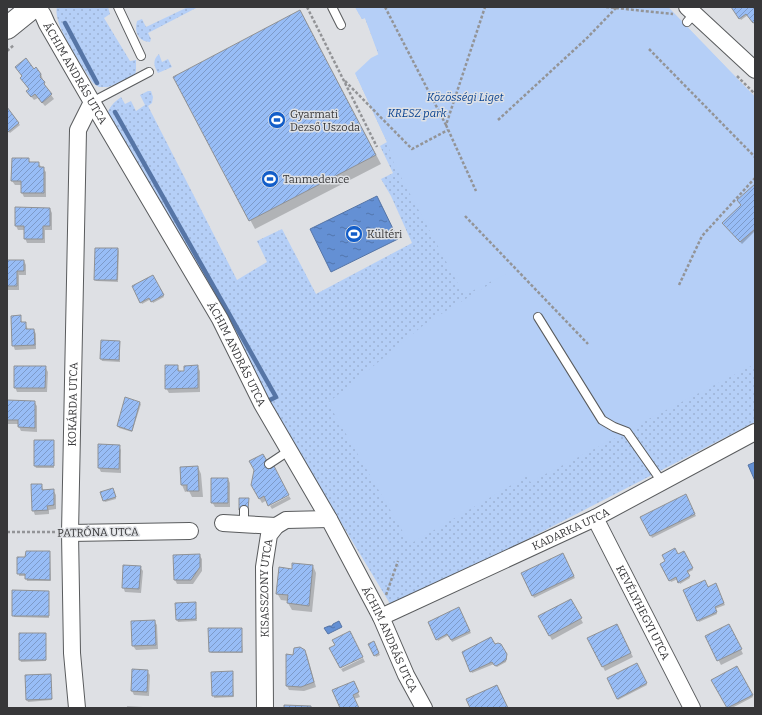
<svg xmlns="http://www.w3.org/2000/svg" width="762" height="715" font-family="Bitter,serif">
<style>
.grass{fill:url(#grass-dots)}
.park{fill:#b5cff7}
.water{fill:url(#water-ripples);stroke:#5675a6}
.shadow{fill:#0003}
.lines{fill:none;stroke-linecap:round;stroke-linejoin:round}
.stream{stroke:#5675a6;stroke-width:4.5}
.building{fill:url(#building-hatch);stroke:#909295}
.lane-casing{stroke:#595b5d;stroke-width:10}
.street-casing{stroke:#595b5d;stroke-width:18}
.secondary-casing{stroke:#595b5d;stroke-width:24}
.path{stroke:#939497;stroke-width:2.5;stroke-dasharray:3 2;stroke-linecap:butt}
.lane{stroke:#fff;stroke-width:8}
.street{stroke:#fff;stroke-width:16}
.secondary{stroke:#fff;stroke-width:22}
.labels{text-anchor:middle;stroke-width:3;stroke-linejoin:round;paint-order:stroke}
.street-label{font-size:11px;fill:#373739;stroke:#dee0e4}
.park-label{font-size:11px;font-style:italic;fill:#074190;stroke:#dee0e4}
.poi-label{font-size:11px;fill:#373739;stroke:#dee0e4;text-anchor:start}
</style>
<defs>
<pattern id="grass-dots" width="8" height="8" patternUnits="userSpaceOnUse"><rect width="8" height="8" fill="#b5cff7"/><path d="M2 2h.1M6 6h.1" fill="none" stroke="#9cb2d4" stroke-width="1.8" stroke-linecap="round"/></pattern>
<pattern id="water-ripples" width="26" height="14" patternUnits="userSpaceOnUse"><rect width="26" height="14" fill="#6490d4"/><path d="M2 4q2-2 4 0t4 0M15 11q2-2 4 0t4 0" fill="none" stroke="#5376ad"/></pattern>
<pattern id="building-hatch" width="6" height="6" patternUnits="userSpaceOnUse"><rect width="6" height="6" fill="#98bdf6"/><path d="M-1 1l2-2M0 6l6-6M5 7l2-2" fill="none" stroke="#7d9ac8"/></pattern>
</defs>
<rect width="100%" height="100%" fill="#dee0e4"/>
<path class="grass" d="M57 7H108L110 14 104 18 130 61 136 60V71L134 77 108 87H99L93 83C83 67 52 24 57 7Z
M188 7H198L148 33 151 39 150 42C138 41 134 32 137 21L142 19 146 27Z
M355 7H668L755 97V422L489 559 392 607 236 349 107 116C109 107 113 103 121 97L125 104 131 101 136 111 145 105 140 95 148 91H151L153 97 152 103 148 106 237 280 267 262 257 241 282 229 316 294 412 243 391 196 381 179 393 173 380 146 387 142 355 73 409 138 365 18 362 19Z
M159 54 162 62 168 59 172 67 158 73C154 67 152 60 159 54Z"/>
<path class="park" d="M355 7H668L755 97V364L641 423 627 432 530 482 527 476 410 544 328 403 425 324 506 274 464 295 394 164 387 142 355 73 371 58 379 54 365 18 362 19Z"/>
<path class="water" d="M377 196 398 239 331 272 310 229Z
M755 462V481L748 465Z
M339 621 342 627 328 634 324 628 329 626H332L333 624Z"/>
<path class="shadow" d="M732 7H755V24L748 15 741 20Z
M305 20 381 164 255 229 175 77Z
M34 70 41 74 46 88 54 99 45 106 38 98 34 100 30 95 29 90 24 82Z
M7 109 20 125 10 133 7 130Z
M28 159 31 163H38L46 172V197H24L22 193V185H15L12 181Z
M755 185V231L742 244 724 224 742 205Z
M50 209 52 213V230H45V243H27L25 238V230H18L16 226Z
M118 249 119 251 118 282 96 281 95 280Z
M7 261H24L26 265V275H19V290H7Z
M153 277 164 297 153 303 151 299 142 304 133 287Z
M20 316 22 323H25L27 327 28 330H34L36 334V349L15 350 13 345Z
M119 342 120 343V362L102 361 101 359Z
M177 366 180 372H185L197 366 200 371V392L169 393 166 388Z
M45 367 48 372 47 392H17L15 387Z
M7 401 34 402 37 406V432L21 431 19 427V424H7Z
M140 403 141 404 132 432 119 428 118 426Z
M53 441 54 468H36L35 466Z
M119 446 121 450V473L101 472 99 468Z
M198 467 201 474 203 497H192L189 491 185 492 182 485Z
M255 469 267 500 262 503 252 485Z
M228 479 230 483V507H215L212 502Z
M41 485 44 491 53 490 56 495V509L49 510V514L35 515 33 510Z
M114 491 116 499 105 502 104 501Z
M289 496 291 499 272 509 270 506Z
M685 496 696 516 652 538 642 517Z
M248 499 249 512 241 511Z
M50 552 51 581H27L26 576H19L18 558H26Z
M684 553 693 570 687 573 690 578 680 584 678 579 671 582 661 565Z
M563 554 575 578 534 598 522 573Z
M199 555 202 559V571L193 584H177L175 580 174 556Z
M313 566 316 573 312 612 292 610 288 603 289 601 281 600 277 593 293 570Z
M140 567 143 571 141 593 125 592 123 587Z
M715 584 725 605 715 609 717 614 699 622 685 590 707 588Z
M49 592V618L14 617 13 615Z
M571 600 583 623 552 640 539 616Z
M195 603 197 621 178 622 177 620Z
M459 609 471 633 452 642 449 635 438 641 429 623Z
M154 621 157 625 158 649 136 650 133 646Z
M241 629 243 653H211L210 652Z
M619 629 633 657 605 671 589 639Z
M731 629 743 654 721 665 706 636Z
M45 634 46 661 21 662 20 660Z
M374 643 380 655 376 657 370 644Z
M501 645 507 657 506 662 497 667 494 664 472 673 471 671 494 646Z
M304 650 307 655 316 687 304 691 289 690 287 686 293 656Z
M363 658 365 662 343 672 341 669Z
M637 664 647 685 618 700 608 679Z
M737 667 753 697 732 708H728L713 680Z
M147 671 150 675 149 696 134 695 132 691Z
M212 672H232L234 697 214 698Z
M50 675 52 700 28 702 27 700Z
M355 686 360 697 354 699 358 708H341Z"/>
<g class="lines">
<path class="stream" d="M65 23 97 83
M115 112 276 397 264 403"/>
</g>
<path class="building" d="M731 7H755V22L753 23 746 14 739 19Z
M300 10 376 155 249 221 173 77Z
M26 58 34 69 36 67 41 74 40 77 45 82 44 84 52 94 42 103 35 94 31 97 26 91 29 89 20 78 22 76 15 67Z
M7 107 19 123 8 132 7 131Z
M12 158H29V162H39V167H44V193H21V181H11Z
M755 184V229L740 242 722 223 741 205 737 200Z
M15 207 50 208V226H43V239H24V226H15Z
M95 248H118L117 280H94Z
M7 260H24V271H17V286H7Z
M153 275 164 295 151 302 149 298 140 303 132 286Z
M21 315V322H26V329H34L35 345 12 346 11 316Z
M101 340 120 341 119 360 100 359Z
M165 365H178V371H184V366L198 365V388L165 389Z
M14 366H46L45 388H14Z
M125 397 140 402 132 431 117 426Z
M7 400 35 401V428L18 427V420H7Z
M34 440H54V466H34Z
M98 444 120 445 119 469 98 468Z
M263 454 271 468 274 466 289 495 268 506 264 496 259 499 251 485 254 470 249 461Z
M198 466 199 491H187V485H181L180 467Z
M211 478H228V503H211Z
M31 484H42V490L54 489V505L47 506 48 510 32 511Z
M113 488 116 497 103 501 100 492Z
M686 494 695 514 650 536 640 517Z
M239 498H249L248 510H239Z
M675 548 678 554 684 551 693 568 687 571 690 576 678 583 676 577 669 581 660 564 665 561 662 555Z
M26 551H50V580L25 579V574H17V557H25Z
M563 553 574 576 532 596 521 573Z
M200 554V567L191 580H174L173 555Z
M292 563 313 565 309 606 287 603 288 595 276 594 279 567 292 569Z
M123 565 141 566 139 589 122 588Z
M705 580 708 587 716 583 724 603 715 607 717 612 697 621 683 590Z
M12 590 49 591V616H12Z
M571 599 582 618 549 636 538 616Z
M196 602V619L176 620 175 603Z
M459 607 470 631 451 640 447 634 436 640 428 622Z
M155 620 156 645 132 646 131 621Z
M617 624 631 653 602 667 587 638Z
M729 624 742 649 717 661 705 636Z
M208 628H242V652H209Z
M350 631 363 657 340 668 329 648 335 645 332 640Z
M19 633H46V660H19Z
M491 637 495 644 498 643 501 644 507 654 506 660 496 666 494 665 492 662 470 672 462 652Z
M374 641 379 653 374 656 368 644Z
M300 647 305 650 314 682 301 687 286 686V654L293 655 294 648Z
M637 663 647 683 617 699 607 678Z
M737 666 753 695 727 708 711 680Z
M132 669 148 670 147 692 131 691Z
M233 671V696H212L211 672Z
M51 674 52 699 26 700 25 675Z
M354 681 359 692 353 695 359 708H340L332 690Z
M497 685 508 708H470L466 699Z
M284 705 311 706V708H284Z
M127 707 159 708H127Z"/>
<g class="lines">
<defs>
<path id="lane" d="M118 7 141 56
M332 7 341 25
M687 22 694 14
M92 102 149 72
M538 317 602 420 614 427 627 432 662 482
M269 464 290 450
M244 524V510"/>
<g id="street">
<path id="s1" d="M38 7 43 15 47 24 92 102 220 319 262 404 329 519 381 617 406 675 424 708"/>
<path d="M687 7 755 70"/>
<path id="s2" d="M595 518 692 708"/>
<path d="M223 523 276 526"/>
<path d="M70 533 190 531"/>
<path id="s3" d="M381 617 595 518 755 432"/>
<path id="s4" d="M77 708 72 653 70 533 78 130 92 102"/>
<path id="s5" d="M265 708 264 567 269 535 276 526 286 520 329 519"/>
</g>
<path id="secondary" d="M7 28 33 7"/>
</defs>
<use href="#lane" class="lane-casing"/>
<use href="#street" class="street-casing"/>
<use href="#secondary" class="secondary-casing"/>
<path class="path" d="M307 7 377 147
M385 7 446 125 485 7
M606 7 673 14
M649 49 755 157
M7 51 14 45
M737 76 755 94
M345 81 412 149 448 130
M498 120 587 38 616 8
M446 125 476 191
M465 216 588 344
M679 285 702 236 755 178
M7 532H56
M386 595 398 561"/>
<use href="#lane" class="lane"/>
<use href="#street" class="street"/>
<use href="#secondary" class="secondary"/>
</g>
<defs>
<symbol id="stadium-disc" viewBox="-11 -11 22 22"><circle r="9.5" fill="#135ec9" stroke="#dee0e4"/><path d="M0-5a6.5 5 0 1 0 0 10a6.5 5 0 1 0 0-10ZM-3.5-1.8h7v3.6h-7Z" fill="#fff"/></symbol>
</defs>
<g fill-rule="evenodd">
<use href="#stadium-disc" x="267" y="110" width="20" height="20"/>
<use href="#stadium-disc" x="260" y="169" width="20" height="20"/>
<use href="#stadium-disc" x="344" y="224" width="20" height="20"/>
</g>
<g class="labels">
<g class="street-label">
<text dy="4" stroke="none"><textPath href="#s1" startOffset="76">ÁCHIM ANDRÁS UTCA</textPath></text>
<text dy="4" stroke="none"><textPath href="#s1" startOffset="400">ÁCHIM ANDRÁS UTCA</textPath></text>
<text dy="4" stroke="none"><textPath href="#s4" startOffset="304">KOKÁRDA UTCA</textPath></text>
<text dy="4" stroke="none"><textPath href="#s3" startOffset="209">KADARKA UTCA</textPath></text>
<text transform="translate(98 532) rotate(-1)" y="4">PATRÓNA UTCA</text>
<text dy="4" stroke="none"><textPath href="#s5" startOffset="120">KISASSZONY UTCA</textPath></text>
<text dy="4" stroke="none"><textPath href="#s2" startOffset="106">KEVÉLYHEGYI UTCA</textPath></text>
<text dy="4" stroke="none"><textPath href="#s1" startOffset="724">ÁCHIM ANDRÁS UTCA</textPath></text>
</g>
<g class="park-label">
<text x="465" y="101">Közösségi Liget</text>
<text x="417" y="117">KRESZ park</text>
</g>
<g class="poi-label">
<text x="290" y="118">Gyarmati<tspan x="290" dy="13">Dezső Uszoda</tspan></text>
<text x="283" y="183">Tanmedence</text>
<text x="367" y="238">Kültéri</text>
</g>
</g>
<rect width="762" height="715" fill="none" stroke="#373739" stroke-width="16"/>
</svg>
